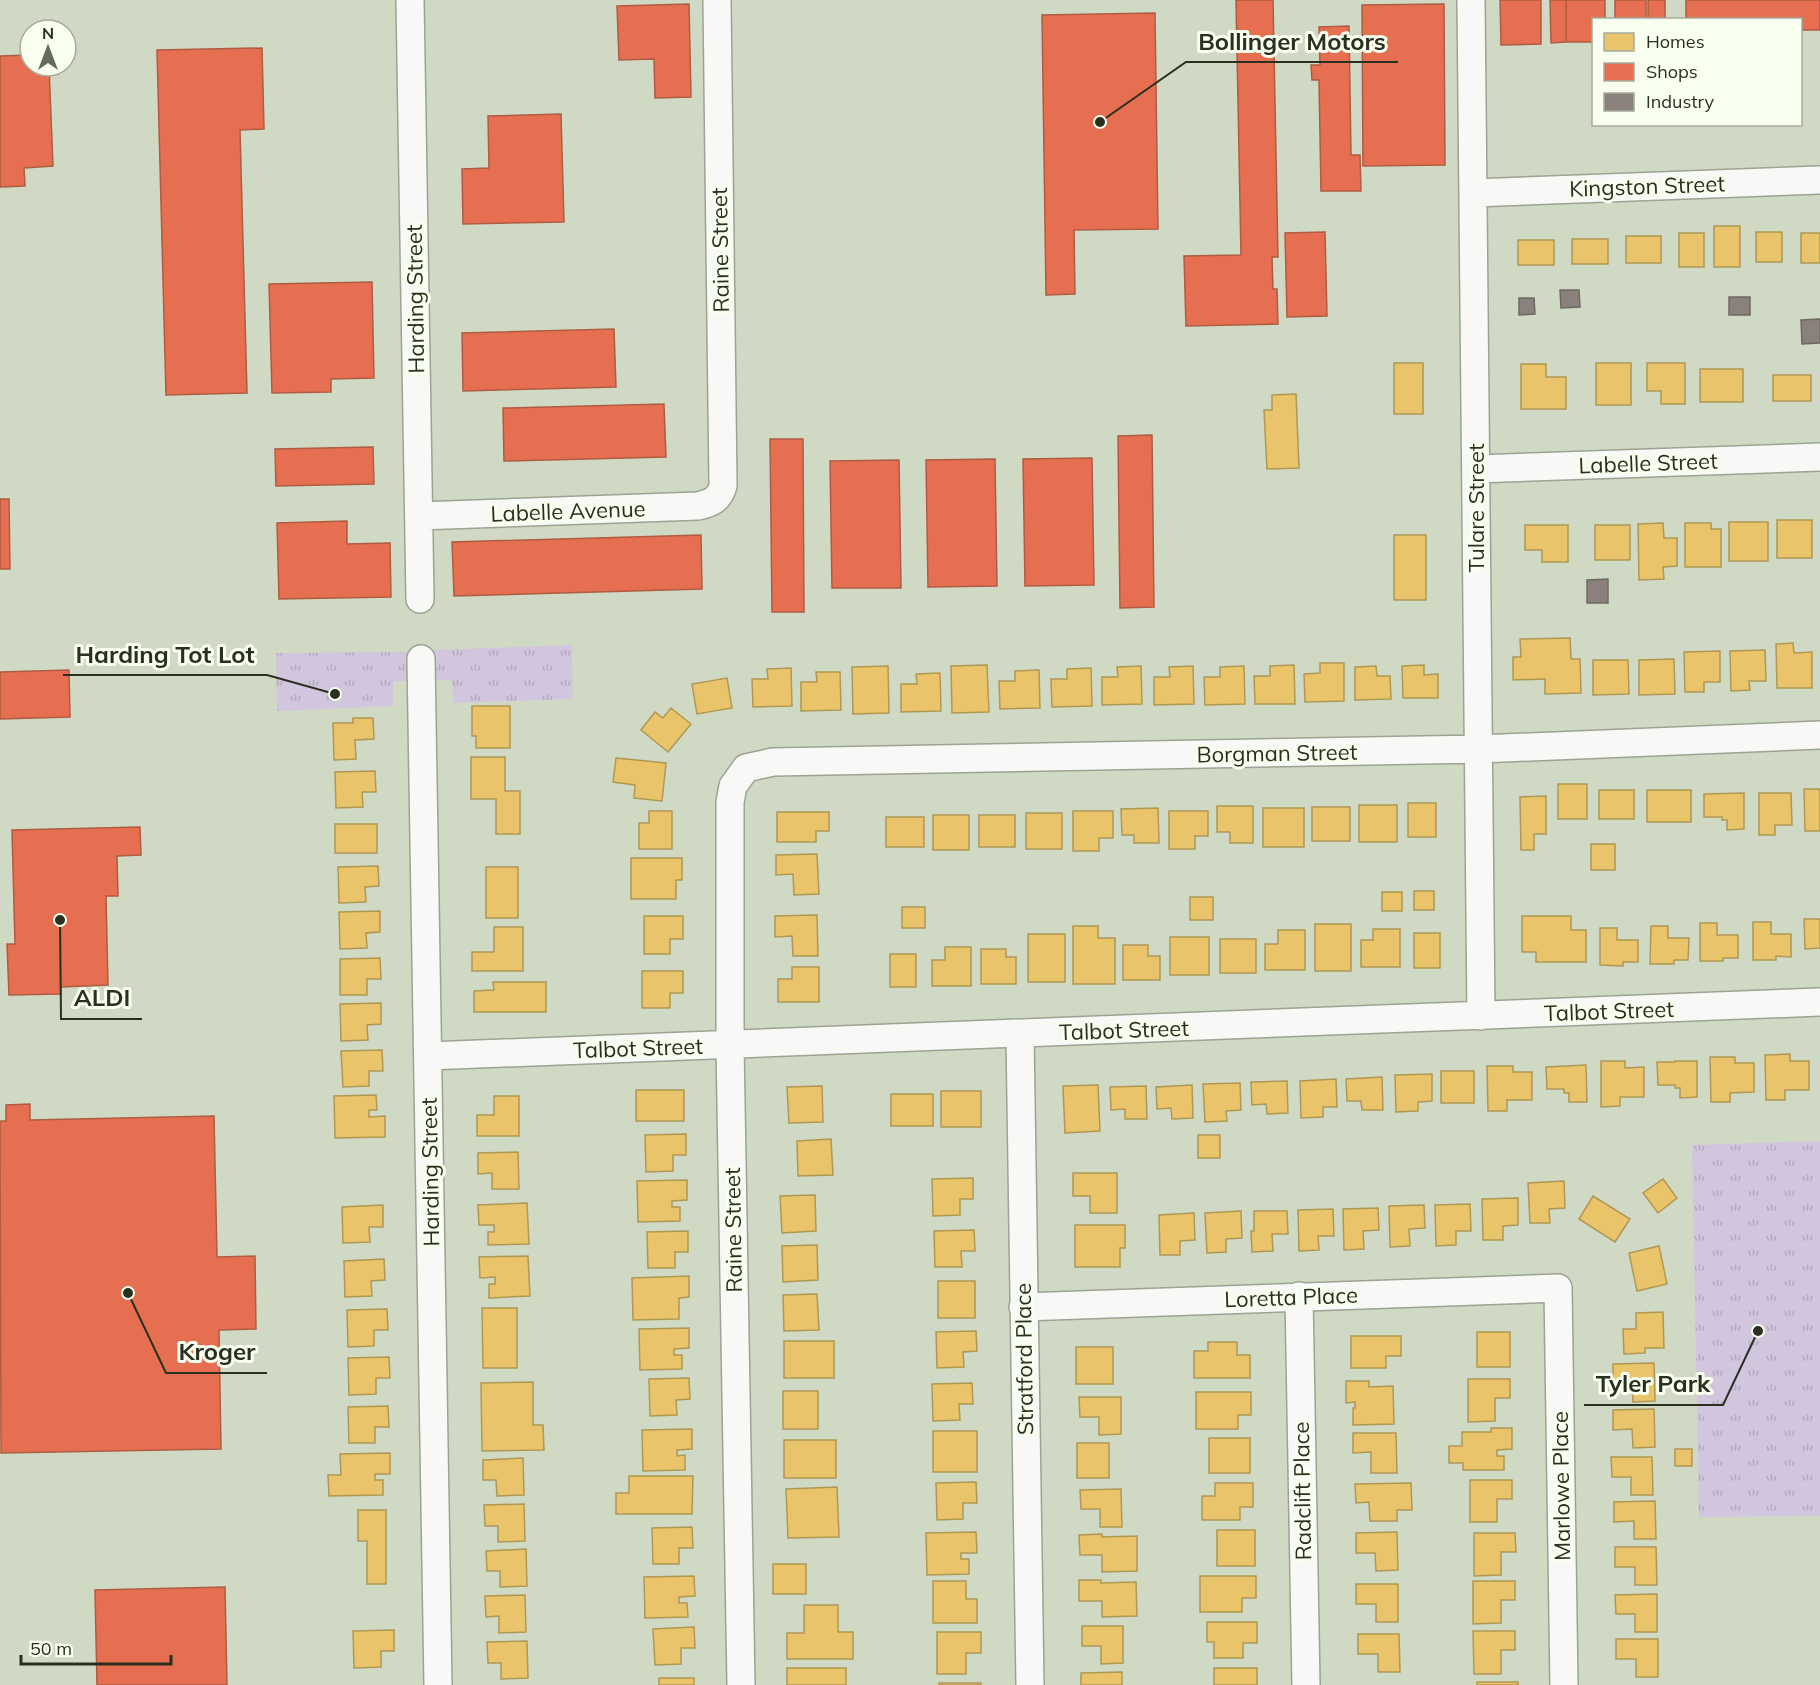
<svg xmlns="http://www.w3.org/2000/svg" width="1820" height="1685" font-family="Mulish,sans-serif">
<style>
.park{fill:url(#park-tufts)}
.homes{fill:#e9c46a;stroke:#af9854;stroke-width:1.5}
.shops{fill:#e76f51;stroke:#ae5c42;stroke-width:1.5}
.industry{fill:#8a817c;stroke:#6d6960;stroke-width:1.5}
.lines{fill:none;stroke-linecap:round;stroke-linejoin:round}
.minor-casing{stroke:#9ca392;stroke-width:30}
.minor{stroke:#f8f9f6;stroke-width:27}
.labels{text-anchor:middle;stroke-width:6;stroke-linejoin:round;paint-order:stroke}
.street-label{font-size:22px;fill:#293020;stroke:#f8ffef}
.leader{fill:none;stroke:#293020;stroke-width:2}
.callout-dot{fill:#293020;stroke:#f8ffef;stroke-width:2}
.callout-label{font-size:24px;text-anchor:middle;font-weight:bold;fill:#293020;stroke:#f8ffef;stroke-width:6;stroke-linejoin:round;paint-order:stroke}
</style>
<defs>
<pattern id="park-tufts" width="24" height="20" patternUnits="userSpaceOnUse" patternTransform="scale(1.5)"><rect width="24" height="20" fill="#d2c5de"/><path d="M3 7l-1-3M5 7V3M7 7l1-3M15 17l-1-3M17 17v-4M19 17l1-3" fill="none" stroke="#b4aabe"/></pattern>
</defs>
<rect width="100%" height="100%" fill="#d0d9c4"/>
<path class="park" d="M572 645 573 699 453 703 452 680H435L434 650Z
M409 652V681H393V706L277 711 276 653Z
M1820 1141V1516L1699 1517 1692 1145Z"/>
<path class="homes" d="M1714 226H1740V267H1714Z
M1756 232H1782V262H1756Z
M1679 233H1704V267H1679Z
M1801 233H1820V263H1801Z
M1626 236H1661V263H1626Z
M1572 239H1608V264H1572Z
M1518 240H1554V265H1518Z
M1394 363H1423V414H1394Z
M1596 363H1631V405H1596Z
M1647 363H1685V404H1661V391H1647Z
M1521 364H1546V377H1566V409H1521Z
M1700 369H1743V402H1700Z
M1773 375H1811V401H1773Z
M1296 394 1299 468 1267 469 1264 410H1272V395Z
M1777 520H1812V558H1777Z
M1729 522H1768V561H1729Z
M1663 523 1664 538H1677V566L1663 567 1664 579 1639 580 1638 524Z
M1685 523H1711V529H1721V567H1685Z
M1525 525H1568V562H1542V550H1525Z
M1595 525H1630V560H1595Z
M1394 535H1426V600H1394Z
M1570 638 1571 659H1580L1581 693 1545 694V679L1513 680V657H1521L1520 639Z
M1793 643 1794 653 1812 652V688H1777L1776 644Z
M1765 650 1766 681H1749L1750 690 1731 691 1730 651Z
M1720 651V682H1704V692H1685L1684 652Z
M1674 659 1675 694 1639 695V660Z
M1593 660H1628L1629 694 1593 695Z
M1320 663H1344V701L1305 702 1304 674 1320 673Z
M987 665 989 712 952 713 951 666Z
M1294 665 1295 704H1255L1254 676H1270V666Z
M1424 665V675L1438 674V698H1403L1402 666Z
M888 666 889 713 853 714 852 667Z
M1141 666 1142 704 1102 705V677H1118L1117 667Z
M1193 666 1194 704 1154 705V677H1170L1169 667Z
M1244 666 1245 704 1205 705 1204 677H1220V667Z
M1376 666 1377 676H1390L1391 699 1355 700V667Z
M791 668 792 706 753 707 752 679H768L767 669Z
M1091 668 1092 706 1052 707 1051 679H1067V669Z
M1039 670 1040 708 1000 709 999 681H1015V671Z
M816 672H840L841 710 801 711V682H817Z
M940 673 941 711 901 712V684H917L916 674Z
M727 678 732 708 697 714 692 684Z
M472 706H510V748H476V736H472Z
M671 708 691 724 668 752 641 730 655 712 663 718Z
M353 718H373L374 739 355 740 356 759 334 760 333 723H353Z
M471 757H505V791H520V834H496V799H471Z
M616 758 666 763 662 801 634 798 635 785 613 782Z
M375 771 376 792H362L363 807 336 808 335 772Z
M1558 784H1587V819H1558Z
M1804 789H1820V831H1805Z
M1599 790H1634V819H1599Z
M1647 790H1691V822H1647Z
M1744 793V829L1727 830V820H1722V817H1704V794Z
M1759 793H1791L1792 825H1775V835H1759Z
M1546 796V834H1534V850H1521L1520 797Z
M1408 803H1436V837H1408Z
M1359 805H1397V842H1359Z
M1217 806H1253V843H1230V832H1217Z
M1312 807H1350V841H1312Z
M1158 808 1159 843H1134V835H1122L1121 809Z
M1263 808H1304V847H1263Z
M649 811H672V849H639V823H649Z
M1073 811H1113V838H1099V851H1073Z
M1169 811H1208V836H1195V849H1169Z
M777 812H829V831H816V842H777Z
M1026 813H1062V849H1026Z
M933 815H969V850H933Z
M979 815H1015V847H979Z
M886 817H924V847H886Z
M335 824H377V853H335Z
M1591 844H1615V870H1591Z
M817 854 819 894 794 895 793 874 776 875V855Z
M631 858H682V880H676V899H631Z
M378 866 379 886 365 887 366 902 339 903 338 867Z
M486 867H518V918H486Z
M1414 891H1434V910H1414Z
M1382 892H1402V911H1382Z
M1190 897H1213V920H1190Z
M902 907H925V928H902Z
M380 911V932L366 933 367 948 340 949 339 912Z
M817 915 818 956H793L792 936 775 937V916Z
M644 916H683V939H670V954H644Z
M1522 916H1571V930H1586V962H1536V952H1522Z
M1804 919H1820V948L1805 949Z
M1753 922H1771V934H1791V957L1776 956V960H1753Z
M1700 923H1717V935H1738V958H1723V961H1700Z
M1315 924H1351V971H1315Z
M1073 926H1098V938H1115V984H1073Z
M1651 926H1668V938H1689L1688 960H1674V964H1650Z
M494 927H523V971H472V952H494Z
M1600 928H1617V940H1638V962H1623V966L1600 965Z
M1373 929H1400V967H1361V940H1373Z
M1278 930H1305V970H1265V944H1278Z
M1414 933H1440V968H1414Z
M1028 934H1065V982H1028Z
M1170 937H1209V975H1170Z
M1220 939H1256V973H1220Z
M1123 945H1148V956H1160V980H1123Z
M945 947H971V986H932V960H945Z
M981 949H1006V957H1016V984H981Z
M890 954H916V987H890Z
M380 958 381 979H367V995H340V959Z
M792 967H819V1002H778V979H792Z
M642 971H683V993H670V1008H642Z
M493 982H546V1012H474V991L494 990Z
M381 1003V1024L367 1025 368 1040 341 1041 340 1004Z
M382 1050 383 1071H369V1086L343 1087 341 1051Z
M1790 1054V1061H1809V1090H1785V1100H1766L1765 1055Z
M1710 1057H1735V1063H1754V1092L1730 1093V1102H1711Z
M1601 1061H1625V1068L1644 1067V1097H1620V1106L1601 1107Z
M1675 1061H1697V1097L1680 1098V1088H1675V1085H1658L1657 1062H1675Z
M1586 1065 1587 1102H1569V1093H1564V1089H1547L1546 1067Z
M1487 1066H1513V1072H1532V1100H1507V1111H1488Z
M1441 1071H1474V1103H1441Z
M1432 1074V1101L1418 1102V1111L1396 1112 1395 1075Z
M1382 1077 1383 1110H1362L1361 1101H1347L1346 1079Z
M1336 1079 1337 1107H1323V1117L1301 1118 1300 1081Z
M1287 1081 1288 1113 1267 1114 1266 1104 1252 1105 1251 1082Z
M1240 1083 1241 1110 1226 1111 1227 1121 1205 1122 1203 1084Z
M1098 1085 1100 1131 1065 1133 1063 1086Z
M1192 1085 1193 1118 1172 1119 1171 1108 1157 1109 1156 1087Z
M822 1086 823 1122 789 1123 787 1087Z
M1146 1086 1147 1119H1125V1109L1111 1110 1110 1087Z
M636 1090H684V1121H636Z
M941 1091H981V1127H941Z
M891 1094H933V1126H891Z
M376 1095 377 1110H369V1117L385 1116V1137L335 1138 334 1096Z
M494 1096H519V1136H477V1115H494Z
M686 1134V1155H673V1171L646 1172 645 1135Z
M1198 1135H1220V1158H1198Z
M831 1139 833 1175 798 1176 797 1141Z
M518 1152 519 1189H492V1173L478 1174V1153Z
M1073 1173H1117V1213H1090V1196H1073Z
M973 1178V1199H960V1215L933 1216 932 1179Z
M1663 1179 1677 1198 1658 1213 1643 1193Z
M687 1180V1200L672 1201V1207H680V1221L638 1222 637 1181Z
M1564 1181 1565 1208 1549 1209 1550 1223H1530L1528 1183Z
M815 1195 816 1231 782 1233 780 1196Z
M1593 1196 1630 1219 1615 1242 1579 1219Z
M1518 1198V1225L1503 1226V1240H1483L1482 1199Z
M527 1203 529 1244 488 1245V1232H494V1225H479L478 1205Z
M1470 1204 1471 1231H1456V1245L1436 1246 1435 1205Z
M383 1205V1227H369L370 1242 343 1243 342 1207Z
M1424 1205 1425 1228 1409 1229 1410 1246 1390 1247 1389 1206Z
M1378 1208 1379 1230 1363 1231 1364 1249 1344 1250 1343 1209Z
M1333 1209 1334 1236H1318L1319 1250 1299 1251 1298 1210Z
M1241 1211 1242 1238 1226 1239V1252L1207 1253 1205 1213Z
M1254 1211H1287L1288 1234H1272L1273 1251 1252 1252 1251 1231H1254Z
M1194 1213 1195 1240 1180 1241V1255H1160L1159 1215Z
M1075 1225H1125V1248H1120V1267H1075Z
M974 1230 975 1251H961L962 1267H935L934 1231Z
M688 1231V1252H675V1268H648L647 1232Z
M817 1245 818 1280 783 1282 782 1246Z
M1659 1246 1667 1284 1637 1291 1629 1253Z
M528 1256 530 1296 489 1298V1284H495V1277L480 1278 479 1257Z
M384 1259 385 1280 371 1281 372 1296 345 1297 344 1261Z
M689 1276V1297L679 1298V1319L633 1320 632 1278Z
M938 1281H975V1318H938Z
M817 1294 819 1330 784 1331 783 1295Z
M482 1308H517V1368H483Z
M387 1309 388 1330H374V1346L348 1347 347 1310Z
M1663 1312 1664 1348H1645V1353L1624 1354 1623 1329H1636V1313Z
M689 1328V1348L674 1349V1355H682V1369L640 1370 639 1329Z
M976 1331 977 1351 963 1352 964 1367 937 1368 936 1332Z
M1477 1332H1510V1367H1477Z
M1351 1336H1401V1356H1386V1368H1351Z
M784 1341H834V1378H784Z
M1208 1342H1237V1355H1250V1378H1194V1351H1208Z
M1076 1347H1113V1384H1076Z
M389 1357 390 1378H376V1394L349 1395 348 1358Z
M1654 1363 1655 1401 1633 1402 1632 1383 1613 1384V1364Z
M689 1378 690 1399 676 1400 677 1415 650 1416 649 1379Z
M1468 1379H1510V1398H1495V1421L1468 1422Z
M1346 1381H1369V1387L1393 1386 1394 1424 1353 1425V1408H1355V1402L1346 1403Z
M533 1382V1425H543L544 1450 482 1451 481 1383Z
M972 1383 973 1404H959L960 1420 933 1421 932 1384Z
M783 1391H818V1429H783Z
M1196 1392H1251V1415H1238V1429H1196Z
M1079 1397H1121V1434L1099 1435V1417H1080Z
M388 1406 389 1427H375V1443H349L348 1407Z
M1654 1409 1655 1447 1633 1448 1632 1429 1613 1430V1410Z
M1491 1428H1512V1449L1497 1450V1456H1504V1470H1463V1463H1449V1446H1462V1432H1491Z
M692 1429V1449L677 1450V1456L685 1455V1470L643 1471 642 1430Z
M933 1431H977V1472H933Z
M1353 1433H1396L1397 1473H1371V1452L1353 1453Z
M1209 1438H1250V1473H1209Z
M784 1440H836V1478H784Z
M1077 1443H1109V1478H1077Z
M1675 1449H1692V1466H1675Z
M390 1453V1474H375V1480H383V1495L329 1496 328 1475H341L340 1454Z
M1611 1457H1652L1653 1495H1631V1477H1612Z
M523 1458 524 1495 497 1496 496 1480H483V1460Z
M629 1476H693L692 1514H616V1493H629Z
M1470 1480H1512V1499H1497V1522H1470Z
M976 1482 977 1503H963V1519L937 1520 936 1483Z
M1215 1483H1253V1507H1240V1520H1202V1496H1215Z
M1411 1483 1412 1510H1397V1521H1370L1369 1502 1356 1503 1355 1484Z
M837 1487 839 1537 788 1538 786 1489Z
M1121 1489 1122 1527H1100V1509H1081L1080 1490Z
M1655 1501 1656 1539H1634V1521L1614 1522V1502Z
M524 1504 525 1541 498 1542V1526H485L484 1505Z
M358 1510H386V1584H367V1541H358Z
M692 1527 693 1548H679V1564H653L652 1528Z
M1217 1530H1255V1566H1217Z
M976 1532 977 1553H961V1559H969V1574L927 1575 926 1533Z
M1397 1532 1398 1570 1376 1571 1375 1553H1356V1533Z
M1474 1533H1515L1516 1552H1501V1575L1474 1576Z
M1102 1534V1537L1137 1536V1571L1102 1572V1555H1080L1079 1535Z
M1615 1547H1656L1657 1585H1635V1567H1615Z
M526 1549 527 1586 500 1587V1571H487L486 1551Z
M773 1564H806V1594H773Z
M694 1576 695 1596 679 1597V1603H687L688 1617 645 1618 644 1577Z
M1200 1576H1256V1598H1242V1612H1200Z
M1079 1580H1101V1583L1136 1582 1137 1616 1102 1617V1601H1079Z
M933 1581H966V1599H977V1623H933Z
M1473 1581H1515V1600H1501V1623L1473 1624Z
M1356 1584H1398V1622H1376V1604H1356Z
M1657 1594V1632H1635V1614H1616L1615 1595Z
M525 1595 526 1632 499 1633V1616L486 1617 485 1596Z
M804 1605H838V1632H853V1659H787V1633H804Z
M1207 1622H1257V1643H1243V1658H1214V1642H1207Z
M1082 1626H1123V1663L1101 1664V1646H1082Z
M694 1627 695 1648H681V1664L655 1665 653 1629Z
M394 1630V1651H381V1667L354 1668 353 1631Z
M1473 1631H1515V1650H1501V1674H1474Z
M937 1632H981V1653H966V1674H937Z
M1358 1634H1399L1400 1672H1378V1654H1358Z
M1616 1639H1658V1677H1636V1659H1616Z
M527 1641 528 1678 501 1679V1663H488L487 1642Z
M787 1668H846V1685H787Z
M1214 1668H1257V1685H1214Z
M1122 1672V1685H1081V1673Z
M659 1678H694V1685H659Z
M1477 1682H1518V1685H1477Z
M939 1683H981V1685H939Z"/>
<path class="shops" d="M1236 0H1273L1278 257H1272L1273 289H1277L1278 324 1186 326 1184 256 1241 255Z
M1500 0H1541V44L1501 45Z
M1550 0H1566V42L1551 43Z
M1566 0H1605V20H1594V42H1566Z
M1615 0H1646V20H1615Z
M1648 0H1665V20H1648Z
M1686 0H1820V30H1800V20H1686Z
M689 4 691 97 655 98 654 59 619 60 617 6Z
M1444 4 1445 165 1363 166 1362 5Z
M1155 13 1158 229 1074 230 1075 294 1046 295 1042 15Z
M1349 26 1351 155H1360L1361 191H1321L1319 80H1312L1311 65H1320L1319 27Z
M262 48 264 129 240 130 247 393 166 395 157 50Z
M30 55V66H49L53 166 24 168 25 186 0 187V56Z
M561 114 564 222 463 224 462 169 489 168 488 116Z
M1325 232 1327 316 1287 317 1285 233Z
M372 282 374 378 331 379V392L272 393 269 284Z
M614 329 616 387 463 391 462 333Z
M664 404 666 457 504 461 503 408Z
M1152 435 1154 607 1120 608 1118 436Z
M770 439H803L804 612H772Z
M373 447 374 484 276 486 275 449Z
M1092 458 1094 585 1025 586 1023 459Z
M995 459 997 586 928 587 926 460Z
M899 460 901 588H832L830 461Z
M0 499H9L10 569H0Z
M347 521V544L390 543 391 597 279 599 277 523Z
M701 535 702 589 454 596 452 542Z
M69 670 70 717 0 719V672Z
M140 827 141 855 117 856 118 896H106L108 985 61 987V994L9 995 7 944H15L12 830Z
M30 1104V1120L214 1116 217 1257 255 1256 256 1329 219 1330 221 1449 1 1453 0 1121H6V1105Z
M225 1587 227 1685H97L95 1590Z"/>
<path class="industry" d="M1560 290H1579L1580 307 1561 308Z
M1729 297H1750V315H1729Z
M1519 298H1534L1535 314 1519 315Z
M1820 319V343L1802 344 1801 320Z
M1608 579V603H1587V580Z"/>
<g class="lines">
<defs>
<path id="minor" d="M410 0 420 599
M1471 0 1481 1016
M1473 193 1820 180
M1476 469 1820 457
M419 516 698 506C711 503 719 500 723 486L717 0
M421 659 438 1685
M1020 1034 1030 1685
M428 1056 1820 1002
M1299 1296 1306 1685
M1023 1307 1558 1288 1564 1685
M741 1685 730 1045V802L733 786 746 768 773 762 1479 749 1820 735"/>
</defs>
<use href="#minor" class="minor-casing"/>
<use href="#minor" class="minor"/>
</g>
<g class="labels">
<g class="street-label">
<text transform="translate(1647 186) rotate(-2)" y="8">Kingston Street</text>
<text transform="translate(720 250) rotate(-91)" y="8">Raine Street</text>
<text transform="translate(415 299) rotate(-91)" y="8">Harding Street</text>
<text transform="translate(1648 463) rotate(-2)" y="8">Labelle Street</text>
<text transform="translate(1476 508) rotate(-90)" y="8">Tulare Street</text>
<text transform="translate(568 511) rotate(-2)" y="8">Labelle Avenue</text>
<text transform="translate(1277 753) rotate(-1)" y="8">Borgman Street</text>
<text transform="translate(1609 1011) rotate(-2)" y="8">Talbot Street</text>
<text transform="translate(1124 1030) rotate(-2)" y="8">Talbot Street</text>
<text transform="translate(638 1048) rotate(-2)" y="8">Talbot Street</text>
<text transform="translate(430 1172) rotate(-91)" y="8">Harding Street</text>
<text transform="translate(733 1230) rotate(-91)" y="8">Raine Street</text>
<text transform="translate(1291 1297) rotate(-2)" y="8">Loretta Place</text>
<text transform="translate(1024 1359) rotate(-91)" y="8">Stratford Place</text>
<text transform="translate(1561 1486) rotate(-91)" y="8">Marlowe Place</text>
<text transform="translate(1302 1491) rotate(-91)" y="8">Radclift Place</text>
</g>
</g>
<path class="leader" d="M1100 122L1186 62H1398M335 694L267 675H63M60 920L61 1019H142M128 1293L166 1373H267M1758 1331L1723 1405H1584"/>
<g class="callout-dot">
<circle cx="1100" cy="122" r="6"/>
<circle cx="335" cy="694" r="6"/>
<circle cx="60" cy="920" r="6"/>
<circle cx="128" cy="1293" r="6"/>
<circle cx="1758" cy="1331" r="6"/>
</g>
<g class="callout-label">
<text x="1292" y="50">Bollinger Motors</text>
<text x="165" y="663">Harding Tot Lot</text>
<text x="102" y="1006">ALDI</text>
<text x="217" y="1360">Kroger</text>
<text x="1653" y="1392">Tyler Park</text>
</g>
<rect x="1592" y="18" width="210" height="108" fill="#f8ffef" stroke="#a5ac9c" stroke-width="1.5"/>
<rect x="1604" y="33" width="30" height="18" fill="#e9c46a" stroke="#a5ac9c" stroke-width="1.5"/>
<text x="1646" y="48" font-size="18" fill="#293020">Homes</text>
<rect x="1604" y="63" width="30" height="18" fill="#e76f51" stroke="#a5ac9c" stroke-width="1.5"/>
<text x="1646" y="78" font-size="18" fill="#293020">Shops</text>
<rect x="1604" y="93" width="30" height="18" fill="#8a817c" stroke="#a5ac9c" stroke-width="1.5"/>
<text x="1646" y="108" font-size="18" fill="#293020">Industry</text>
<g transform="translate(48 48)"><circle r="28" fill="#f8ffef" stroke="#a5ac9c" stroke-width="1.5"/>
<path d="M0-4.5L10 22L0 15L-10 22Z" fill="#636b59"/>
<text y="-9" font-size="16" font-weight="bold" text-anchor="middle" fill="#293020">N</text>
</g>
<path d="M21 1655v9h150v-9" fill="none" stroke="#293020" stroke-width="3"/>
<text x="30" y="1655" font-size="18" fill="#293020" stroke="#f8ffef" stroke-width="4.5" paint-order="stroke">50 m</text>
</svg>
